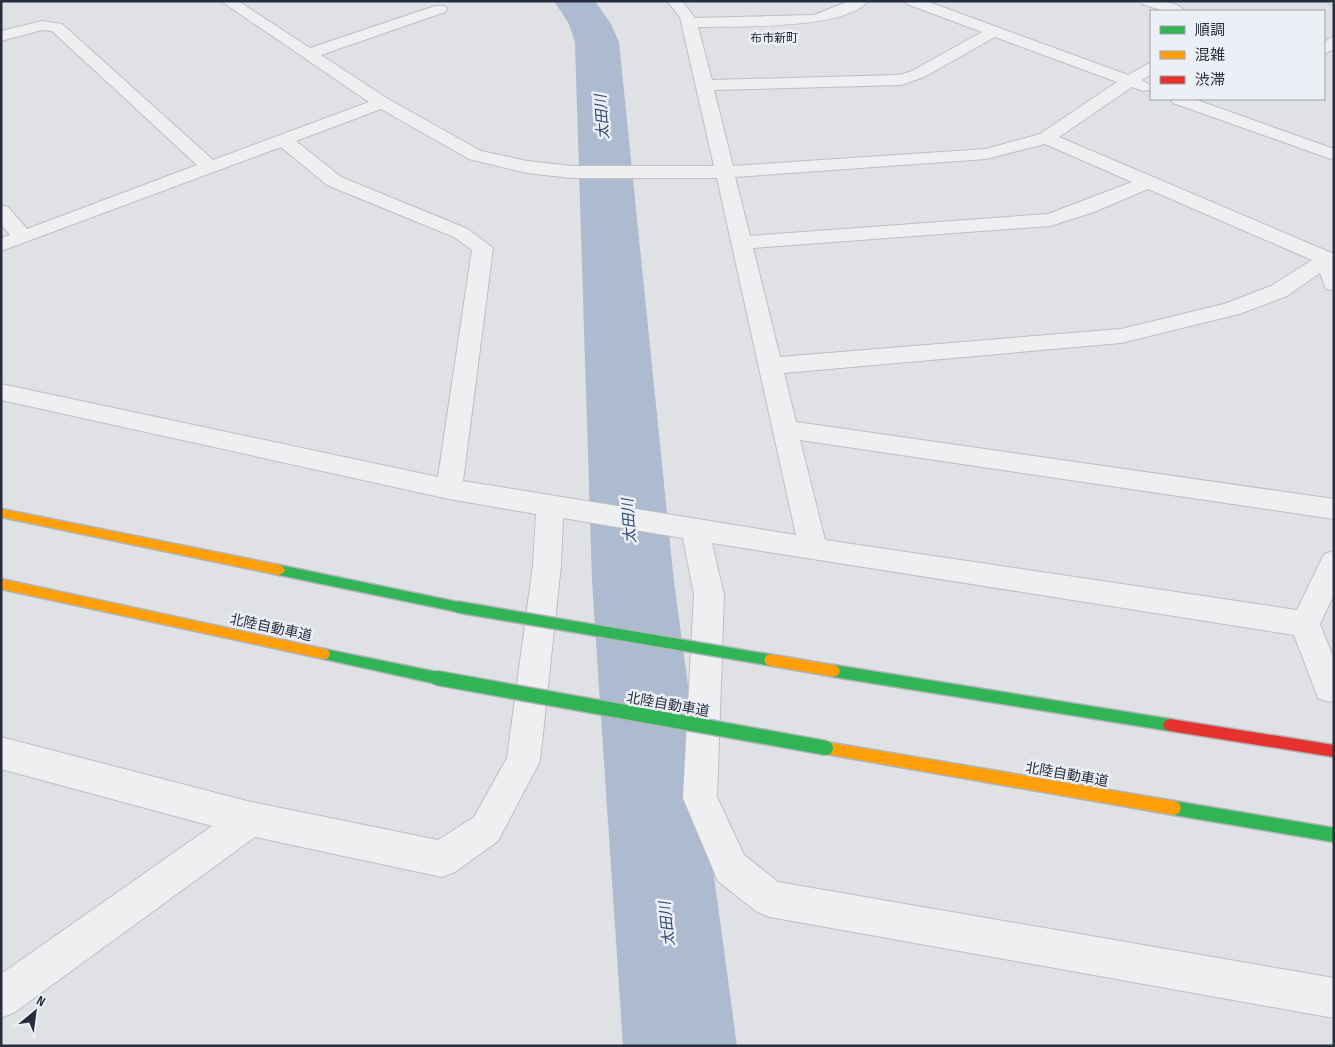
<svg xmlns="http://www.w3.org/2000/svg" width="1335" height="1047" font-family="'Sofia Sans Condensed','Noto Sans JP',sans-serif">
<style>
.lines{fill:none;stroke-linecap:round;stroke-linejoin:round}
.river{fill:#adbbd1;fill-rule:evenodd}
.street-casing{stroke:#bdbfc3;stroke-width:2}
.fast-casing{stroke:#b1b4ba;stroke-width:3}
.slow-casing{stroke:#b1b4ba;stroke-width:3}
.jam-casing{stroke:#b1b4ba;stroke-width:3}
.street{fill:#efeff1;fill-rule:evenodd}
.fast{fill:#30b455;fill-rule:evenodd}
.slow{fill:#ff9f0a;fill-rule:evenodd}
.jam{fill:#e5322d;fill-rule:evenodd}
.fast-bridge-far1-casing{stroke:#b1b4ba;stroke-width:14;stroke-linecap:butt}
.fast-bridge-casing{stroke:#b1b4ba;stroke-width:17;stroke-linecap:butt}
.slow-bridge-casing{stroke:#b1b4ba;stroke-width:14;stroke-linecap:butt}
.fast-bridge-far1{stroke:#30b455;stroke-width:11}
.fast-bridge{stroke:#30b455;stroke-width:14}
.slow-bridge{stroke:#ff9f0a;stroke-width:11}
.labels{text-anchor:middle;stroke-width:5;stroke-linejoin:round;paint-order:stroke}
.far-neighbourhood-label{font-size:12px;fill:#191e2e;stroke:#eceff5}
.street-label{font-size:14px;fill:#262d3e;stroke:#eceff5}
.water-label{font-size:15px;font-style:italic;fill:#304872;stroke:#eceff5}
</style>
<rect width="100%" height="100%" fill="#dfe1e5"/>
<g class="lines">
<path class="river" d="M554 1H595L611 24 619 42 674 582 737 1046H623L592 582 575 42 569 24Z"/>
<defs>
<path id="street" d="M221 1H238L310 48 435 6H445L447 9 445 12 321 55 388 99 481 151 527 161 572 166H714L680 17 667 1H682L695 18 814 15 849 1H868C845 30 735 26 698 27L712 80 899 75 912 71 982 32 907 4 905 1H926L1128 75 1151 62V74L1142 80 1151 86 1149 90 1143 91 1132 87 1059 137 1334 254V290L1326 289 1320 273 1287 296 1239 314 1121 343 784 373 796 422 1334 499V519L800 440 825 540 1297 610 1324 554 1334 551V594L1320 624 1334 659V700L1329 702 1318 698 1294 635 712 543 724 595 717 797 744 855 778 882 1334 978V1018L770 917 757 912 718 881 683 798 694 595 683 538 563 518 561 565 540 761 498 841 455 872 442 877 255 837 15 1012 1 1018V974L212 826 1 769V737L251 802 438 840 474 817 507 758 533 565 536 514 449 499 1 400V384L438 477 472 250 454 237 327 185 281 147 1 251V238L10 235 1 224V205L8 207 27 229 197 165 52 31 42 30 1 41V31L42 21 62 24 213 160 369 102ZM995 37 1117 82 1040 134 986 149 733 166 714 90 901 85 924 77ZM381 109 469 159 527 173 572 178H717L796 535 463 481 493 248 468 229 341 177 296 141ZM1045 144 1132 182 1048 214 750 236 735 177 986 159ZM1148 189 1312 260 1271 286 1224 304 1121 329 780 357 753 248 1050 226 1094 212Z
M1140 1C1154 1 1176 0 1185 11H1164L1142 4Z
M1325 1H1334V6Z
M1334 36V49L1324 54V42Z
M1171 99H1194L1334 149V160L1173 103Z"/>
<path id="fast" d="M279 565 458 602 462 603 464 607 462 611 458 612 279 575 275 573 273 570 275 567Z
M324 649 437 672 442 674 443 678 442 682 437 684 324 659 320 658 318 654 320 650Z
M834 665 1170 719 1175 721 1177 725 1175 729 1170 731 834 677 829 675 828 671 829 667Z
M1174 801 1334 828V842L1174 815 1169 813 1167 808 1169 803Z"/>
<path id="slow" d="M1 509 279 565 283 567 285 570 283 573 279 575 1 517Z
M1 579 324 649 328 650 330 654 328 658 324 659 1 589Z
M826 742 1174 801 1179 803 1181 808 1179 813 1174 815 826 754 821 752 819 748 821 744Z"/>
<path id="jam" d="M1170 719 1334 745V757L1170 731 1165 729 1163 725 1165 721Z"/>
</defs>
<use href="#street" class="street-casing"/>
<use href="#fast" class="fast-casing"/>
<use href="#slow" class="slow-casing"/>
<use href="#jam" class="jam-casing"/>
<use href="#street" class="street"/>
<use href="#fast" class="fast"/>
<use href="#slow" class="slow"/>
<use href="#jam" class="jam"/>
<defs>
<path id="fast-bridge-far1" d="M458 607 770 660"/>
<path id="fast-bridge" d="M437 678 826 748"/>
<path id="slow-bridge" d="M770 660 834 671"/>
</defs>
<use href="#fast-bridge-far1" class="fast-bridge-far1-casing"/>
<use href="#fast-bridge" class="fast-bridge-casing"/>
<use href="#slow-bridge" class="slow-bridge-casing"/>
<use href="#fast-bridge-far1" class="fast-bridge-far1"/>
<use href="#fast-bridge" class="fast-bridge"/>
<use href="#slow-bridge" class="slow-bridge"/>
</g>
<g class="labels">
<g class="far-neighbourhood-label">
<text x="774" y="42">布市新町</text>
</g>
<g class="street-label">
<text transform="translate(271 627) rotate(12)" y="5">北陸自動車道</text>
<text transform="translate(668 704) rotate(10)" y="5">北陸自動車道</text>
<text transform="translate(1067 774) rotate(10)" y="5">北陸自動車道</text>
</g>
<g class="water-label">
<text transform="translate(602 117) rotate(-94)" y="5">太田川</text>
<text transform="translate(629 521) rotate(-94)" y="5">太田川</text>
<text transform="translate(667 924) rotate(-96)" y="5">太田川</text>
</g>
</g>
<rect width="1335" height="1047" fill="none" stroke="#262d3e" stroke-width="5"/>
<rect x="1150" y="10" width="175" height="90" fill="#eceff5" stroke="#9da1ac"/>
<rect x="1160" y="26" width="25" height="8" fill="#30b455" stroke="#9da1ac"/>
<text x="1195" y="35" font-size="15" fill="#262d3e">順調</text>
<rect x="1160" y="51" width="25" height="8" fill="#ff9f0a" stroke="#9da1ac"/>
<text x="1195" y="60" font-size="15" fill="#262d3e">混雑</text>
<rect x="1160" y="76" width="25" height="8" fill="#e5322d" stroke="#9da1ac"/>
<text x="1195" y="85" font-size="15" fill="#262d3e">渋滞</text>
<g transform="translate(35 1012) rotate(29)" stroke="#eceff5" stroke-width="4" paint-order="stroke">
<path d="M0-4L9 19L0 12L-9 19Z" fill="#262d3e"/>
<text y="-8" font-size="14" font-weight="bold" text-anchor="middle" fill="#262d3e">N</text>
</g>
</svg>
